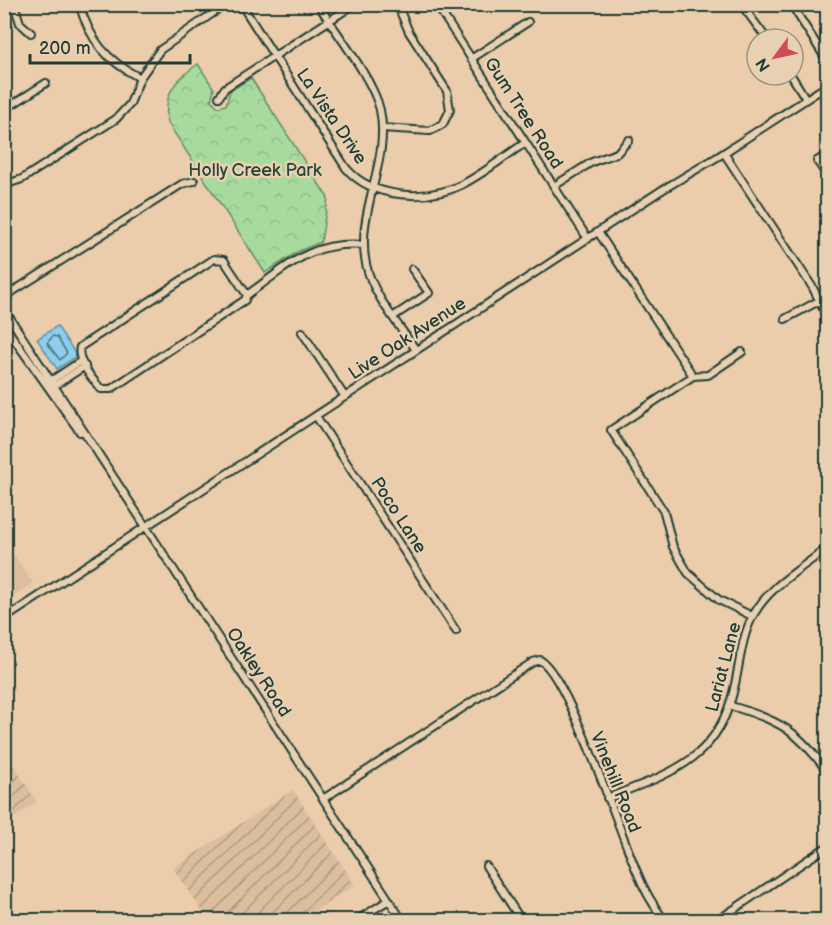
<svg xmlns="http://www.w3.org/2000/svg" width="832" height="925" font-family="'Balsamiq Sans',sans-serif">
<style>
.built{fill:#dabe9e}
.industrial{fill:url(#industrial-furrows)}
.forest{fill:url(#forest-crowns);stroke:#638c68;stroke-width:1.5}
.water{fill:#8dceee;stroke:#6194a4;stroke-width:1.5}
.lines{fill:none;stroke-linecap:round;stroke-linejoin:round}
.shore{stroke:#4b777e;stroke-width:1.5}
.minor-casing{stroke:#1f3d34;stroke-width:10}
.minor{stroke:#ead0b2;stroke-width:6}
.labels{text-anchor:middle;stroke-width:5;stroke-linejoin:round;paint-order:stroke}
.street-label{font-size:18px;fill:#1f3d34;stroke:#ead0b2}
.park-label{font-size:18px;fill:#264539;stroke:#ead0b2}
</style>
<defs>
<pattern id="industrial-furrows" width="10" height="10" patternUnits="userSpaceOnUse" patternTransform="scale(1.5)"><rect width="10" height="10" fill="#dabe9e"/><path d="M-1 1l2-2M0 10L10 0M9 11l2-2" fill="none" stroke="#b09c82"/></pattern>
<pattern id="forest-crowns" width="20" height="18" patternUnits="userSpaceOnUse" patternTransform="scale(1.5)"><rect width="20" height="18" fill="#a7db9d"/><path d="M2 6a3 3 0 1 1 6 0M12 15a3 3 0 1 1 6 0" fill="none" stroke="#8fbd88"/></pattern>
</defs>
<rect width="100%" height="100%" fill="#ebccab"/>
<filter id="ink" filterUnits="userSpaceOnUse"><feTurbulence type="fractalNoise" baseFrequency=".0167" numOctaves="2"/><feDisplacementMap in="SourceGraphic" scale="12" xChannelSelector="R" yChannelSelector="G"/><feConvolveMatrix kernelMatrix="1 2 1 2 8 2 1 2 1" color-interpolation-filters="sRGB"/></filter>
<g filter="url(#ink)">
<path class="built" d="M4 540 33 583 5 603H4Z"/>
<path class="industrial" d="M5 752 37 802 5 824H4Z
M293 790 355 885 315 911 318 916 326 911 332 920H208L173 868Z"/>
<path class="forest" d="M198 64 214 89 211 100 218 107 226 105 230 91 251 78 328 198 321 242 299 251 265 273 168 123C162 94 176 79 198 64Z"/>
<path class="water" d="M57 326 75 353 74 358 57 369 37 339Z"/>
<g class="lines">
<path class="shore" d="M53 336 57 337 67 353 60 360 47 343Z"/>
<defs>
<path id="minor" d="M14 4 20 23 31 33
M79 4C91 42 106 60 140 78
M241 4 346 168C372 199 428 202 463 184 485 173 505 156 525 143
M318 4C336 33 373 79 380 110 391 161 355 213 366 264 372 294 399 325 416 350
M436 4 588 239
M741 4 767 39
M791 4 824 56
M471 59 528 22
M791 75 806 99
M219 97 225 88 355 4
M4 110 46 83
M382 128 430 131 443 124 450 110 447 91 409 32 397 4
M724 153 813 288 828 319
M828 154 817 161 828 177
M4 185 22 179 116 119 130 104 140 78 160 50 226 4
M554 186 592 162 617 153 629 140
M598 232 693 376
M214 259 224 260 227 265 247 295 245 300 111 389H101C92 379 76 360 80 347Z
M247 295C288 266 310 241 364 245
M4 297 182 184 194 181
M4 309 402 920
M394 316 429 293 412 269
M785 319 828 296
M4 325 80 432
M302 332 345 397
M742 352 708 375 693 376 611 430 664 512 673 547 688 573 719 600 752 616
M49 382 81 361
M51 388 85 366
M316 416 456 631
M4 619 662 190 719 156 828 85
M731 706C779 720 799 731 828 773
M607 798C671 773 720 760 735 684 740 662 742 634 754 614 771 584 802 569 828 547
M323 799 533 662 540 660C568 675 621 836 637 872 644 890 653 905 664 920
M486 866 521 920
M357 920 389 900
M718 920 828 846"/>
</defs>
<use href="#minor" class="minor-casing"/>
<use href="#minor" class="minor"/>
</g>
</g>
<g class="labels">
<g class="street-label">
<text transform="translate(524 113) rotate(57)" y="6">Gum Tree Road</text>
<text transform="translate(332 116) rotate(56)" y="6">La Vista Drive</text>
<text transform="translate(407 338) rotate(-33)" y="6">Live Oak Avenue</text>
<text transform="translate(399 515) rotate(57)" y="6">Poco Lane</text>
<text transform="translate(723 667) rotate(-75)" y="6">Lariat Lane</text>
<text transform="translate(259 672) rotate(57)" y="6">Oakley Road</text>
<text transform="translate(616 782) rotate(68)" y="6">Vinehill Road</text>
</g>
<g class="park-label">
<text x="255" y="176">Holly Creek Park</text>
</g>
</g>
<rect width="832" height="925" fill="none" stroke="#ead0b2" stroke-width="24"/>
<rect x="12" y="12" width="808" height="901" fill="none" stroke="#1f3d34" stroke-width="2" filter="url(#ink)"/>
<g transform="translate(775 57) rotate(237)"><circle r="28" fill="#ead0b2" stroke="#999580" stroke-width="1.5"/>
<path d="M0-4.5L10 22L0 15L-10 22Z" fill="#d1495b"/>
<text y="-9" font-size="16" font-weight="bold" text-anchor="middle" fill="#1f3d34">N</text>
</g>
<path d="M30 54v9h160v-9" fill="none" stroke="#1f3d34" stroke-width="3"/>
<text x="39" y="54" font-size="18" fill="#1f3d34" stroke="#ead0b2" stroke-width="4.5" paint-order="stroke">200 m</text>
</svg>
